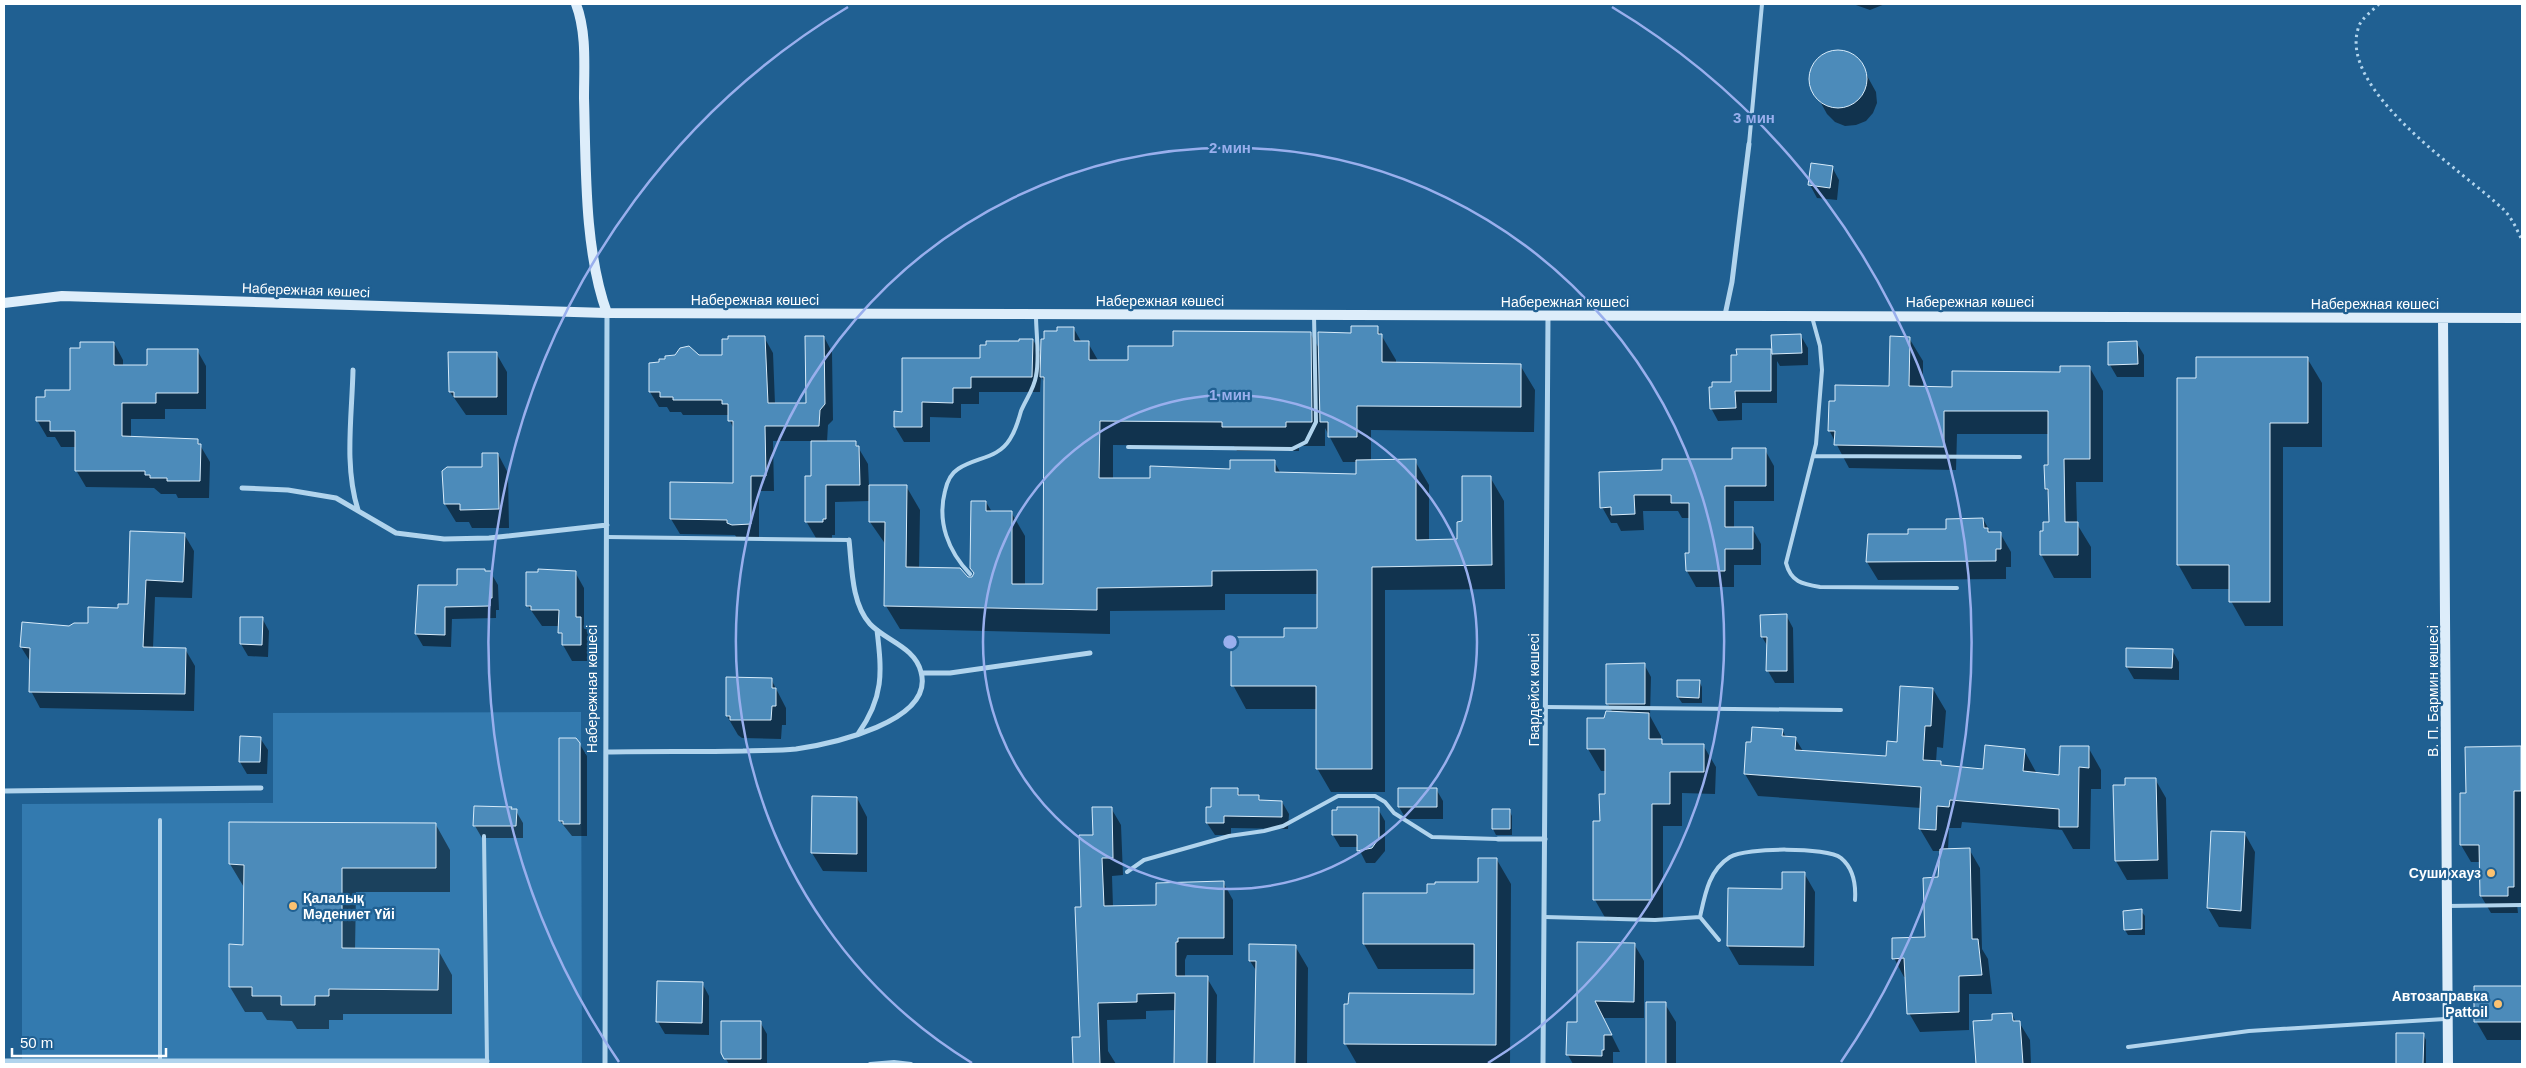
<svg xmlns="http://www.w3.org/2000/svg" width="2526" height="1068" font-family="Helvetica,sans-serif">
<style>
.green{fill:#337aaf}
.shadow{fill:#0007;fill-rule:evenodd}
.building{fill:#4c8bba;stroke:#d7ebfa}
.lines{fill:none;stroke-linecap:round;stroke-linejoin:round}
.path{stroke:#b1d4ed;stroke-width:3;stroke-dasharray:2.5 4;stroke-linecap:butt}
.lane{stroke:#b1d4ed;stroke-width:4}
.street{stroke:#b1d4ed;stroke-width:5}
.secondary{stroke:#ddedfa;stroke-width:10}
.ring{fill:none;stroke:#99afed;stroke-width:2.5}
.poi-dot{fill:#fbc271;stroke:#206092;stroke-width:2}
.labels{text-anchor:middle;stroke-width:4.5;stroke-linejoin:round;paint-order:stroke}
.street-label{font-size:14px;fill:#fff;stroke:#206092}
.poi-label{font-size:14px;font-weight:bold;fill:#fff;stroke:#206092;text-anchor:end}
.centre{fill:#99afed;stroke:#206092;stroke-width:2.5}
.ring-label{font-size:15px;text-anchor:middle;font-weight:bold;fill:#99afed;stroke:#206092;stroke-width:4.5;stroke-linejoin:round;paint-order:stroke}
</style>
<rect width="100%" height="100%" fill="#206092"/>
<path class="green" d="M581 712 582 1064H22V804L273 803V713Z"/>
<path class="shadow" d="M1853 4H1885L1870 10Z
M1832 52H1843L1853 55 1860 63 1876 92 1877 103 1873 113 1866 121 1856 125 1845 126 1835 122 1827 114 1811 85V74L1815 65 1822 57Z
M1832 167 1839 180 1837 200 1817 198 1810 185Z
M1377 328 1396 360V363L1520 365 1535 390 1534 432 1371 430V461H1415L1429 485V541L1459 540 1463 522 1490 477 1504 501 1505 589 1385 590V792H1331L1317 768V709H1246L1233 685 1285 638 1318 629V594H1225V610L1110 611V634L900 629 886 606V545L870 522V501L835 502V535H832V538H816L806 521 812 477V441H773L774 491H759V539L737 538 735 535 680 534 671 519 735 484 734 429 730 421 729 415H683L681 412H670L667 407H659L650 392 699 356H723L764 337 773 353 775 404H807L824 337 832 352 833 420 828 425 827 442H855L868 464 869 486H906L920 510 919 569 970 580 975 574 986 502 992 512H1011L1025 536V585H1044L1045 383 1041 376 1040 392H979V404H961V418L930 417V442H904L895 427 903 413 981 360 1020 342 1033 340 1042 355 1058 332 1074 329 1082 343H1088L1099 362H1129L1175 347 1310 333 1320 350 1352 334ZM1325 428 1343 462H1357V475L1281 474 1274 461 1231 470 1152 480H1113V445L1234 446 1237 451H1299V446H1325Z
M1773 336H1801L1808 348V365L1780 366 1777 361V403H1742V420L1718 421 1711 408 1732 383 1770 351 1773 356Z
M1909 338 1923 361V388H1953L2090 368 2103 391V482H2076L2077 524 2091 547V578H2054L2041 554 2051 523 2050 495 2046 489 2049 434H1957L1956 470 1849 468 1829 430 1890 387Z
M2136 342 2144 355V377H2117L2110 365Z
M114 343 123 360V366H148L197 350 206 366V409H165V419H131V438L197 440 210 462 209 498H178L176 494H161L154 488 86 487 76 470V447H61L55 437H47L37 420 47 399 71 391Z
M496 353 507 372V415H466L450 392Z
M2307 358 2322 383V447H2283V626H2245L2231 601V589H2192L2178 564 2197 380Z
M1765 450 1774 466V501H1734V528H1752L1761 544V565H1734V587H1696L1687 571 1690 554V518H1682L1678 511H1643L1644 530 1621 531 1617 523H1611L1602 507 1663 471 1734 460Z
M498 454 508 473 509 528H472L469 522H456L445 504Z
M1983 519 1991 533H2000L2011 552V567H2006V579L1878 580 1867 562 1909 535 1948 530Z
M131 533 184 534 194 551 192 598 155 597 153 648 185 649 195 666 194 711 40 708 31 691V663L21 647 70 627 89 625 129 606Z
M575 572 584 588V624L590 634 589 661H572L563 645 560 626H542L528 606Z
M485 573H491L498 585 499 610H496V618L452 619 451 647 423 646 416 634 419 586H458Z
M1786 615 1793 628 1794 683H1775L1768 671V647L1762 637Z
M262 618 269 631 268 657 248 656 241 644Z
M2172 650 2179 662V680L2134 679 2127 667Z
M1644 664 1651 677 1650 716 1661 736V741L1664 745H1703L1716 767 1715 794 1682 793V826H1663V921H1607L1595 900 1601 823 1606 796V771H1601L1588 749 1605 720 1613 713 1608 704Z
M728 679H771L786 708V725H782L781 739 742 738 738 735 727 716Z
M1699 681 1702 687V703H1682L1678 697Z
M1933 689 1946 711 1943 748 1937 747 1936 762H1941L1943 766 1984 770 2024 750 2037 774 2061 776 2088 747 2101 770V789H2091L2090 849H2073L2062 830 1962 822 1961 828H1949L1948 850 1969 849 1980 868 1982 949 1988 959 1992 994H1969V1030L1920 1032 1909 1013 1906 977H1904L1894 958 1926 939 1939 878 1941 851H1933L1920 829 1921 808 1758 796 1745 774 1752 744 1782 730 1786 737 1795 738 1803 751 1887 757Z
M260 738 268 750 267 774H247L240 762Z
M579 743 587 756V836H572L560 821Z
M2520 747 2522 751V903L2517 904 2518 913H2491L2481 896V862H2471L2461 845V794H2467Z
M2155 779 2166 798 2168 879 2127 880 2116 861 2126 787Z
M1436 789 1443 801V819H1406L1399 807Z
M1237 790 1241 796 1259 797 1262 802H1282L1289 814 1288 829 1231 828V835H1215L1207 823V809H1212Z
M857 798 867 817V872L823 871 812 853Z
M511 808 516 811 523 823V838H482L475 826Z
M1111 808 1121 825 1123 875 1112 876 1113 907 1157 906 1223 882 1233 900V955H1187L1185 960V977L1207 978 1217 995 1216 1064H1175L1176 1010 1146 1011V1019L1107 1020 1108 1051 1116 1064H1074L1073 1039 1082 1038V908L1094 836Z
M1378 809 1385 821V851L1375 863H1366L1358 847H1340L1333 835Z
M1509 810 1512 816V835H1496L1493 829Z
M436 825 450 850V892H356L355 950H438L452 975V1014H343V1020H329V1029H297L292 1021 267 1020 262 1012H245L230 987 231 945 245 946V889L230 864Z
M2212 832 2245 834 2255 852 2251 929 2219 927 2208 908Z
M1497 860 1511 884 1510 1064H1357L1345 1043 1475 995V969H1378L1364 944 1428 894 1479 883Z
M1804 873 1815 892 1814 966 1739 965 1728 946 1783 890Z
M2141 911 2145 916V935H2128L2125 930Z
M1634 944 1644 961V1018H1603L1620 1052H1613V1064H1573L1568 1055 1578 1023Z
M1295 946 1308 968 1307 1064H1255L1257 972 1250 961Z
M658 982 702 983 709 996V1035L665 1034 658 1022Z
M2476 987H2522V1040H2487L2476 1021Z
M1648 1004H1665L1676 1022V1064H1648Z
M2012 1014 2016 1022H2019L2030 1040 2031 1064H1977L1974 1022 1993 1021Z
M760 1022 767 1034V1064H729L726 1059Z
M2397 1034H2423L2426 1040V1064H2398Z"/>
<path class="building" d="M1809 79a29 29 0 1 1 58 0a29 29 0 1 1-58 0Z
M1811 163 1833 166 1830 188 1808 185Z
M1351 326H1378V334H1382V362L1521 364V407L1357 406V437H1328V422H1320L1318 332 1351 333Z
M1057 327H1074V341H1089V360H1128V346H1173V331L1311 332 1312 422H1286V427H1222V422L1100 421 1099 478H1150V466L1230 469V460H1275V472L1356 474V460L1416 459V540L1457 539V522L1462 521V476H1491L1492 565 1372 567V769H1316V686H1231V637H1284V628H1317V570L1212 571V586L1097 588V610L884 606 885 522H869V485H907L906 567 960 568 968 577H972L974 573 970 568 971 501H986V511H1012V584H1043L1044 377H1040L1041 339H1044V331H1057Z
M1801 334 1802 353 1772 354 1771 335Z
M728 336H765L768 403H806L805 336H824L825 404 820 410 819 426H765L766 476H751V524L732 525 727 523V520L670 519V482L733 483V421H728V404H722V400H673V397H660V392H649V363L659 362V359H665V356L675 355 680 348 689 346 699 355H722V339H728Z
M1890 336 1910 337 1909 386 1952 387V371L2060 372V366H2090V459H2064L2065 522H2078V555H2040V531H2043V522H2049L2048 489H2045L2044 465H2048V411H1944V447L1834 445 1835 431H1828L1829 401H1835V385L1889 386Z
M1019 339H1033L1032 377H971V388H953V403L922 402V427H894V411L902 412V358H980V345H986V341H1019Z
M2137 341 2138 364 2108 365V342Z
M80 342H114V365H147V349H198V393H156V403H122V436L198 439V444H201L200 481H167V478H150V475H145V471H75V431H50V421H36V397H45V390H70V348H80Z
M1736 349H1771V391H1735L1736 408 1710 409 1709 387H1712V382H1731V355H1737Z
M448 352H497V397H454V392H449Z
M2196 357H2308V423H2270V602H2229V565H2177V378H2196Z
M811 441H856V446H859L860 485H826V519H823V522H805V476H811Z
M1732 448H1766V486H1725V527H1753V549H1725V571H1686L1685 553H1689V503H1671V495H1634L1635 514 1611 515V507L1600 508 1599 472 1662 470V459H1732Z
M482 453H498L499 509 460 510V504H444L442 471 447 467H482Z
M1983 518 1984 528H1988V532H2001V549H1996V561L1866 562 1868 534H1908V529H1946V519Z
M130 531 185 533 183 582 146 580 143 647 186 648 185 694 29 692 30 648 20 647 22 622 69 626 74 623H88V607L118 608V604H128Z
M457 569H485V571H492V598H490V606L445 607V635L415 634 418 585H457Z
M538 569 576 571V617H581V645H562V633H558L559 610H531V606H526V572H538Z
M1787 614V671H1766L1767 637H1761L1760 615Z
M240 617H263L262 645 240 644Z
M2126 648 2173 649 2172 668 2126 667Z
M1645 663V704H1606V664Z
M726 677 772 678V688H776V706H772L771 720H730V716H726Z
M1677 680H1700L1699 698 1677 697Z
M1900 686 1933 688 1931 726H1925L1923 760 1941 761V765L1983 769 1985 745 2025 749 2023 771 2059 775 2060 746H2089V768L2079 767 2078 827H2059V809L1950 800 1949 807 1937 806 1936 830 1919 829 1921 787 1744 774 1746 742H1751L1752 727 1783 729 1782 736 1796 737 1795 750 1886 756 1887 741 1897 742Z
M1606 711 1649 713V739H1662V744H1704V772H1670V804H1652V900H1593V821H1600L1599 794H1605V749H1587V718H1604Z
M240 736 261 737 260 762H239Z
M559 738H576L580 743V824H563V821H559Z
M2521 746V791H2514V887H2508V896H2480L2479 845H2460V793H2466L2465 747Z
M2125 778H2156L2158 860 2115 861 2113 785H2125Z
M1211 788H1238V795H1259V800L1282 801V817L1224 816V823H1206V807H1211Z
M1398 788H1437V807H1398Z
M812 796 857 797V854L811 853Z
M474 806 512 807 511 809H517L516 826H473Z
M1092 807H1112L1113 858H1102L1104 906 1156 905V883L1224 881V938H1178V942H1176V976H1208L1207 1064H1174L1175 993 1137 994V1002L1098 1003 1100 1064H1073L1072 1037H1080L1075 907H1081L1079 835H1093Z
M1337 807H1379V838L1372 848 1357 851V835H1332V810H1337Z
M1492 809H1510V829H1492Z
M229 822 436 823V868H342V948L439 949 438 990 329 989V996H315V1005H281V996H252V987H229V944L243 945 244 865 229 864Z
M2211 831 2245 832 2241 911 2207 908Z
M1970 848 1972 939H1978L1982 975 1959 976V1012L1907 1014 1904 958 1892 959V938L1925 937 1923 878 1938 877 1940 849Z
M1478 858H1497L1496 1045 1344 1044V1004H1348L1349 993 1474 994V944H1363V893H1427V884H1435V882H1478Z
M1782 872H1805L1804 947 1727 946 1728 888 1782 889Z
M2142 909V929L2124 930 2123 911Z
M1577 942 1635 943 1634 1002 1595 1001 1612 1035H1604V1050H1602V1056L1566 1055 1567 1022H1577Z
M1249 944 1296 945 1295 1064H1254L1256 961H1249Z
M657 981 703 982 702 1023 656 1022Z
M2474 986H2522V1022H2474Z
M1646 1002H1666V1064H1646Z
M2012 1013 2013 1021H2020L2023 1064H1976L1973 1021 1992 1020V1014Z
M721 1021H761V1059H724L721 1053Z
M2396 1033H2424L2423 1064H2396Z"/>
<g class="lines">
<path class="path" d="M2379 4C2373 10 2361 19 2359 26 2335 90 2466 173 2504 210 2512 218 2517 230 2522 240"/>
<path class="lane" d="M1749 144 1762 4
M1812 317 1820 346 1822 370 1816 444 1786 563C1791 582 1802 584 1820 587L1957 588
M1128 447 1292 449 1306 442 1316 422 1314 315
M1813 456 2020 457
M607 537 849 540
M970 574C948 551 937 522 945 491 947 482 950 474 958 469 976 457 998 459 1010 439 1016 430 1018 422 1021 411 1026 399 1034 389 1036 376 1040 357 1036 335 1036 315
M1546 707 1841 710
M160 820V1062
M484 836 487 1061
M1127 872 1144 860 1229 836 1264 831 1283 826 1338 796H1375L1385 802 1394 813 1432 837 1498 839
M2447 906 2522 905
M1545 917 1655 920 1700 917
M1719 940 1700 917C1705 894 1709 870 1730 857 1746 847 1827 847 1841 858 1853 868 1856 885 1855 900
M2128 1047 2249 1031 2445 1019
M870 1064 894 1062 911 1064"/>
<path class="street" d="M1725 315 1732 282 1749 144
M353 370C352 416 344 466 358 510
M242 488 288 490 336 498 396 533 444 539 489 538 607 525
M922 673H950L1090 653
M858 734C884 697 882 673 877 630
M606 752C651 751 697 752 743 751 760 750 778 751 796 749 830 744 935 722 921 672 915 647 886 641 870 624 851 603 852 566 849 540
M4 791 261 788
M1498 839H1545
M4 1061H487
M605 1064 607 313
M1543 1064 1548 316"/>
<path class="secondary" d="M576 4C587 33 584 67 584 98 586 166 584 250 607 313
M4 303 62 296 607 313 2522 318
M2443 318 2448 1064"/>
</g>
<g class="ring">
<circle cx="1230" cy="642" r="247"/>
<path d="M972 1063A494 494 0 1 1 1488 1063"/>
<path d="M619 1062A741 741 0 0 1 848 7M1612 7A741 741 0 0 1 1841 1062"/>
</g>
<g class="poi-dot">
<circle cx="2491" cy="873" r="5"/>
<circle cx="293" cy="906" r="5"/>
<circle cx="2498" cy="1004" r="5"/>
</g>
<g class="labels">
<g class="street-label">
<text transform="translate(306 290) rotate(2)" y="5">Набережная көшесі</text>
<text x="755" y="305">Набережная көшесі</text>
<text x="1160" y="306">Набережная көшесі</text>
<text x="1565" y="307">Набережная көшесі</text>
<text x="1970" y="307">Набережная көшесі</text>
<text x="2375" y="309">Набережная көшесі</text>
<text transform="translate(592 689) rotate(-90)" y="5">Набережная көшесі</text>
<text transform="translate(1534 690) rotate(-90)" y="5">Гвардейск көшесі</text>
<text transform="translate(2433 691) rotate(-90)" y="5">В. П. Бармин көшесі</text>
</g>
<g class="poi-label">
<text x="2481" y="878">Суши хауз</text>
<text x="303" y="903" text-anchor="start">Қалалық<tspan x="303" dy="16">Мәдениет Үйі</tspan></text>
<text x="2488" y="1001">Автозаправка<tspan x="2488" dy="16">Pattoil</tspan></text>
</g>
</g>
<circle cx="1230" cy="642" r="8" class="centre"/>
<g class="ring-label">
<text x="1754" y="123">3 мин</text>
<text x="1230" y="153">2 мин</text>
<text x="1230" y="400">1 мин</text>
</g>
<rect width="2526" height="1068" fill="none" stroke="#ffffff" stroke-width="10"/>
<path d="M12 1048v8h154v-8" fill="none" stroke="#ffffff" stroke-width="2.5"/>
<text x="20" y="1048" font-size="15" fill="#ffffff" stroke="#206092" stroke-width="4" paint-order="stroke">50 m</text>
</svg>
